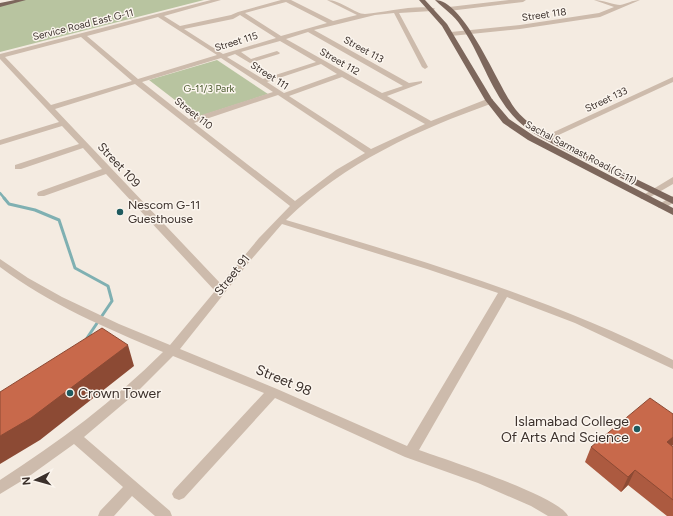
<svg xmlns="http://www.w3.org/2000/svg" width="673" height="516" font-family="Figtree,sans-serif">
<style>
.green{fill:#b8c4a0}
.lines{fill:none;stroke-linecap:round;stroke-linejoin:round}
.stream-far1{stroke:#7fb0b2;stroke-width:2.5}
.stream{stroke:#7fb0b2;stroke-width:3}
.minor{fill:#cdbbac;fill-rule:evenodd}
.major{fill:#7d675c;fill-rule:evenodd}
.wall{fill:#ac5a40}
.shaded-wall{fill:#8c4a34}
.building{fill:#c8694b;stroke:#8c4a34}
.poi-dot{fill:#1f5a5e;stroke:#fbf5ee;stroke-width:1.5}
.labels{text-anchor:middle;stroke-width:3;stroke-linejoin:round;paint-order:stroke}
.far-street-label{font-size:10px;fill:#3b302b;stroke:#fbf5ee}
.far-park-label{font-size:10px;fill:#4a5a2e;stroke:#fbf5ee}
.street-label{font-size:12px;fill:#3b302b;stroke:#fbf5ee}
.poi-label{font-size:12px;fill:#3b302b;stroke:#fbf5ee;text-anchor:start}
.near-street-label{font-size:14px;fill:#3b302b;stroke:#fbf5ee}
.near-poi-label{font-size:14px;fill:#3b302b;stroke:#fbf5ee;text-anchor:start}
</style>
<rect width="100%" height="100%" fill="#f4ebe1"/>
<path class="green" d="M20 0H204L0 52V4Z
M217 60 268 94 197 117 149 80Z"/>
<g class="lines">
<path class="stream-far1" d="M0 193 5 199"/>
<path class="stream" d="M4 198 9 204 35 210 59 220 75 268 108 286 112 301 87 338"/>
<path class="minor" d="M211 0H221L164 16 180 26 231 15 238 12 281 0H291L333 21 357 15 327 0C341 0 355 14 365 14 387 12 412 5 434 8L435 9 432 11 399 13 428 67 425 69 422 67 394 13 375 15 314 30 409 83 422 81V83L387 96 431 121 487 99H493V103C418 130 345 162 286 220 418 259 549 298 673 360V369L575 323 507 297 419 450C444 459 559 496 568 516H548L531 506 478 483 405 457 275 398 184 498 179 500 174 498 172 494 174 490 264 393 173 356 136 393 84 437 170 511 172 516H155L132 496 114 516H98L100 511 123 487 74 444 28 477 0 494V480C59 442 114 401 163 352 106 328 49 304 0 267V259L28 278 62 297 119 324 170 345 215 291 106 174 44 196H38L37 194 38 192 102 169 83 148 21 169H15V165L79 144 62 126 0 145V140L59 122 0 59V54ZM286 2 327 23 281 36 245 13ZM240 15 276 38 223 54 184 29 233 19ZM158 17 217 55 138 79 87 36ZM308 32 403 86 382 93 286 39ZM81 37 132 81 51 105 5 57ZM280 41 316 62 263 79 227 57 235 54 250 63 279 54 280 53 277 51 251 59 241 52ZM221 58 273 92 189 119 142 82ZM321 64 337 74 284 93 267 82ZM342 77 425 124 371 149 289 96ZM135 84 290 206 259 238 221 284 55 109ZM278 95 365 153 336 170 295 201 194 123ZM282 224 427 269 498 293 407 446 277 389 180 349 250 261Z
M509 0H526L523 2 449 11 446 9 449 7Z
M594 0C602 0 615 5 620 5 627 4 632 0 640 0L600 17 520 29 451 36 448 34 451 32 520 25 599 13 614 7Z
M673 77V82L550 139H544L543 137Z
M673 177V184L647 199H641L640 197Z
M673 196V203L665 208H659L657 206 659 204Z"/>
<path class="major" d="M15 0H26L0 7V3Z
M419 0H425L447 24 492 99 509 119 534 136 673 208V215L528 140 503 123 485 100 442 26Z
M435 0C465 0 498 87 516 110 535 133 565 144 591 157 618 170 646 184 673 197V204L553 144C540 137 527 130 517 120 491 94 482 56 461 26 454 15 444 9 435 0Z"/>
</g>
<path class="wall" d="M673 414V445L672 446 673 447V516H667L628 485 621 492 585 462 591 447Z"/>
<path class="shaded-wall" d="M128 345 134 366 40 440 0 464V436Z
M673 437V445L659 457 667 442Z
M635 470 628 485 621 492 628 477Z"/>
<path class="building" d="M102 328 128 345 31 418 0 436V392Z
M650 398 673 414V437L667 442 673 447V500L635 470 628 477 591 447Z"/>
<g class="poi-dot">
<circle cx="120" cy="212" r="4"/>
<circle cx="70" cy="393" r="4"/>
<circle cx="637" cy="429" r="4"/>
</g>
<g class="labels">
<g class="far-street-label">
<text transform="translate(544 14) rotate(-8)" y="4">Street 118</text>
<text transform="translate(83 24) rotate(-14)" y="4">Service Road East G-11</text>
<text transform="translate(236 41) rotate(-17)" y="4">Street 115</text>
<text transform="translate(364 49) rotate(29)" y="4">Street 113</text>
<text transform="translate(340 61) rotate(30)" y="4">Street 112</text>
<text transform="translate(270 75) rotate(33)" y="4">Street 111</text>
<text transform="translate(606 99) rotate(-25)" y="4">Street 133</text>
<text transform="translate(194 113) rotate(38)" y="4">Street 110</text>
<text transform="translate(581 152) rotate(28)" y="4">Sachal Sarmast Road (G-11)</text>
</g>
<g class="far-park-label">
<text x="209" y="92">G-11/3 Park</text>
</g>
<g class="street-label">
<text transform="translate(119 165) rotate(47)" y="4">Street 109</text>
<text transform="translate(232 275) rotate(-51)" y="4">Street 91</text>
</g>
<g class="poi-label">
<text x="128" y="209">Nescom G-11<tspan x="128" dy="14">Guesthouse</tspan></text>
</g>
<g class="near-street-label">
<text transform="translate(284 380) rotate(23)" y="5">Street 98</text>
</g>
<g class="near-poi-label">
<text x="78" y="398">Crown Tower</text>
<text x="629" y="426" text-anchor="end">Islamabad College<tspan x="629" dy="16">Of Arts And Science</tspan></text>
</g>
</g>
<g transform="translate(36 480) rotate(264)" stroke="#fbf5ee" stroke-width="3" paint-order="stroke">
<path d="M0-3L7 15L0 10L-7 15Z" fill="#3b302b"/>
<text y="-6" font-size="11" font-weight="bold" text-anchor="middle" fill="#3b302b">N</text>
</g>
</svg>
